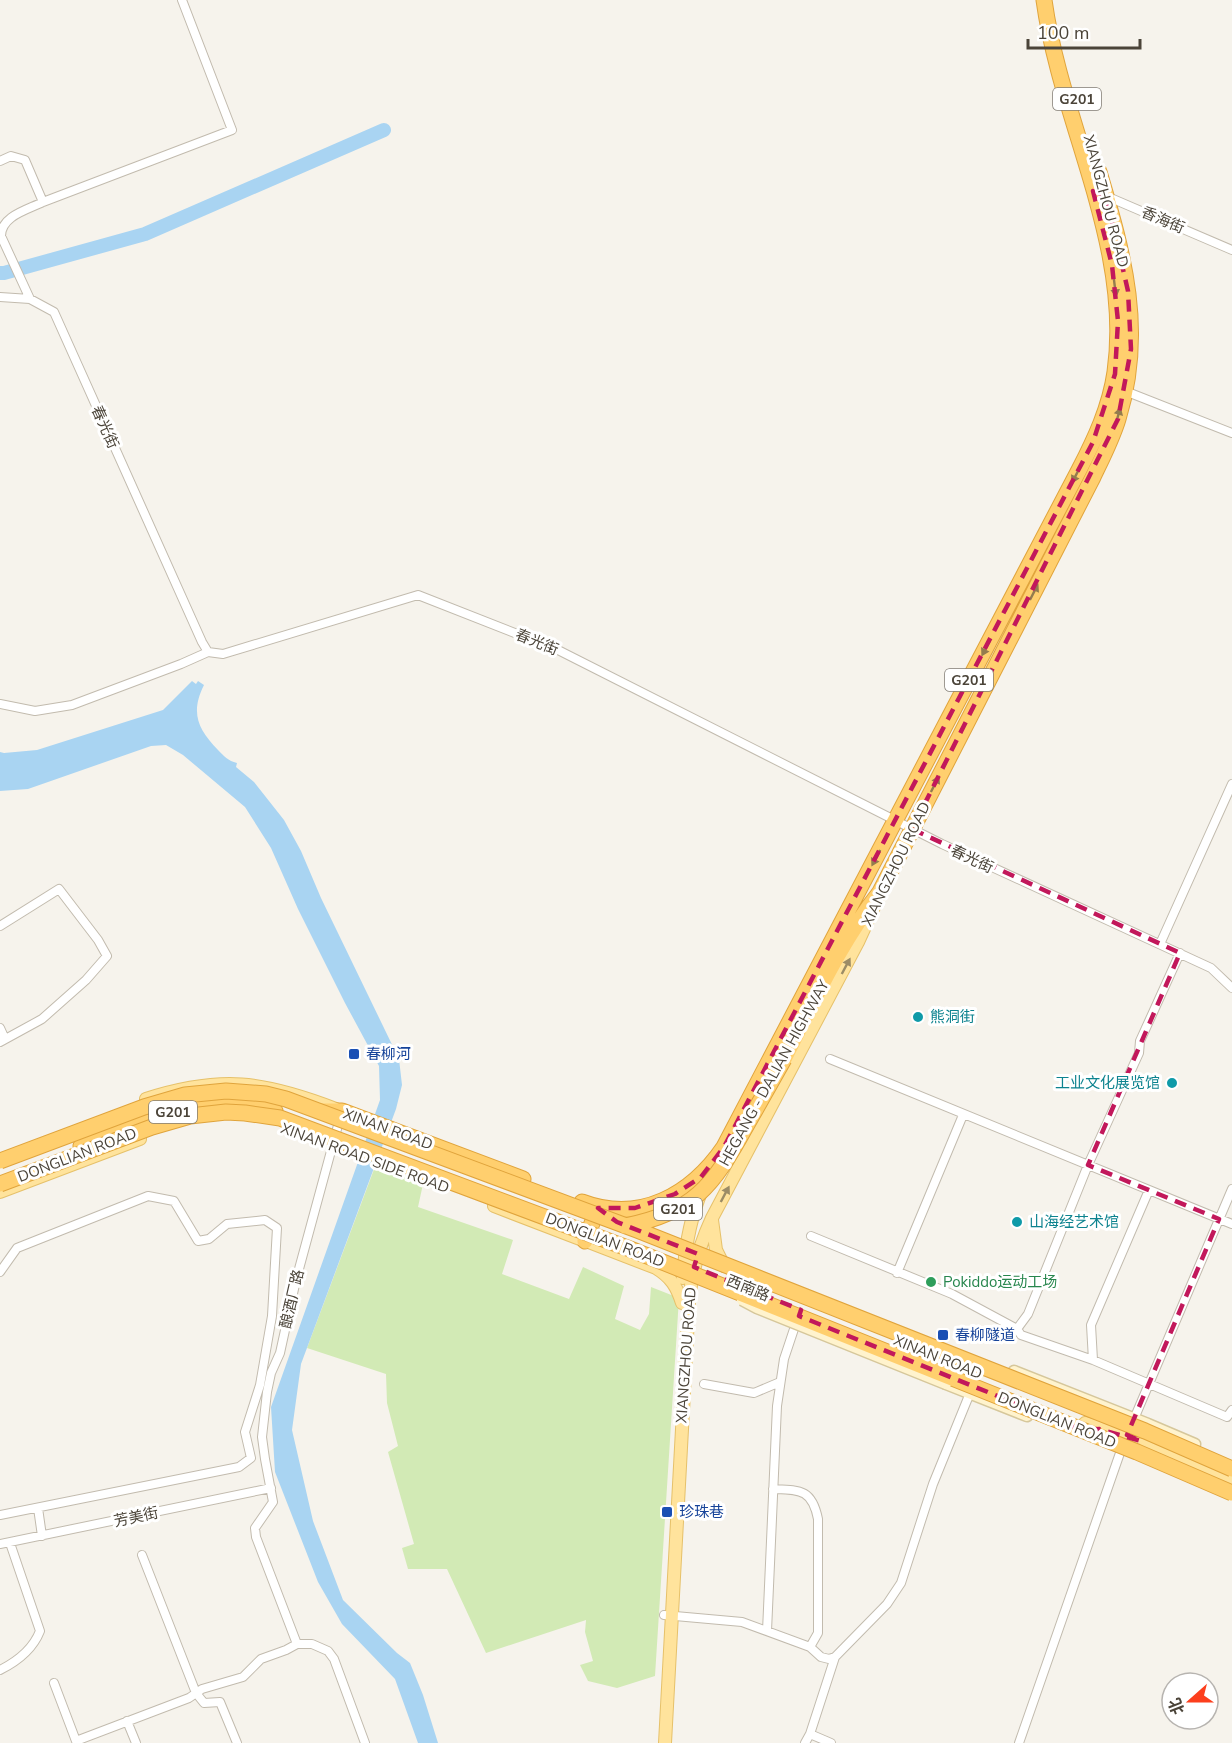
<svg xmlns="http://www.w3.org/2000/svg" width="1232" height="1743" font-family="'Nunito Sans','Noto Sans SC',sans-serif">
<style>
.green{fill:#d2eab5}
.water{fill:#a9d4f2}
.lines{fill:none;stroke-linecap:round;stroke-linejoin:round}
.river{stroke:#a9d4f2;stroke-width:14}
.street-casing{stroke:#c2bbae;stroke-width:10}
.secondary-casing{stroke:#d6c79b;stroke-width:13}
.primary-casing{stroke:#e6c16a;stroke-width:14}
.highway-casing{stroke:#e0a43c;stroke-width:17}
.street{stroke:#fff;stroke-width:8}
.secondary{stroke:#fff3cd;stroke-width:10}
.primary{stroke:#ffe39c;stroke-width:12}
.highway{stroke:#ffcf6e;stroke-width:15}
.secondary-bridge-casing{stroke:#d6c79b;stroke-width:13;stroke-linecap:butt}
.highway-bridge-casing{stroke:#e0a43c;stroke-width:17;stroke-linecap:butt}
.secondary-bridge{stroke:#fff3cd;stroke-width:10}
.highway-bridge{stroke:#ffcf6e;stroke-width:15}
.oneway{fill:#937c4e}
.oneway2{fill:#9c8c66}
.marked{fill:none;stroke:#c2185b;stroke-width:4.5;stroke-dasharray:12 8;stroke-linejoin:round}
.culture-dot{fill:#0f9aa8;stroke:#fff;stroke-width:2}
.transit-dot{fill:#1a4fb4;stroke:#fff;stroke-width:2}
.leisure-dot{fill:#2e9e5b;stroke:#fff;stroke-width:2}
.labels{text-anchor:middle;stroke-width:6;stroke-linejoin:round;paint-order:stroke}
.shield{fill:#fff;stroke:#817c74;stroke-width:1.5}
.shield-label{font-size:14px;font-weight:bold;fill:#4b4439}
.street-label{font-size:15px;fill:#4b4439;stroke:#fff}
.culture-label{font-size:15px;fill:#0d838f;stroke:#fff;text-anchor:start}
.transit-label{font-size:15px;fill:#164399;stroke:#fff;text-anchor:start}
.leisure-label{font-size:15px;fill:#27864d;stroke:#fff;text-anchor:start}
</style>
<rect width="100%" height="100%" fill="#f6f3ec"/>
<path class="green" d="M376 1164 423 1184 418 1207 513 1240 502 1274 569 1299 583 1267 624 1286 615 1319 640 1330 649 1314 651 1287 679 1298 655 1676 617 1688 588 1681 580 1665 593 1661 585 1632 586 1620 486 1653 447 1569H408L402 1548 414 1544 388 1452 398 1446 387 1403 386 1374 307 1348Z"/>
<path class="water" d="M192 681 196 684 198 681 204 685C190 713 198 729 218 750 224 756 228 761 237 763L236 767 254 782 284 820 301 851 321 898 399 1059 402 1085 396 1109 301 1364 292 1430 313 1521 343 1600 397 1653 410 1663 423 1695 438 1743H418L395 1679 342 1624 318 1582 275 1472 271 1407 380 1100 379 1066 345 1003 298 909 271 848 245 807 183 755 166 745 151 746 28 789 0 791V752L4 753 37 750 163 710Z"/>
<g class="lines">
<path class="river" d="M0 273H4L145 234 384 130"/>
<defs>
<path id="street" d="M0 161 11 156 25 160 43 202C27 210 1 216 1 236L30 299
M1106 196 1232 250
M43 202 232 130 182 0
M0 297 30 299 54 312 202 642 208 652 223 654 418 595 558 650 942 844 1211 968 1232 988
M1125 391 1232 433
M0 704 35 711 72 705 181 664 208 652
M0 926 59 889 98 940 107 956 86 980 42 1019 0 1042
M1160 944 1232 784
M0 1028 5 1039
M830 1059 1232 1224
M811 1236 952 1294 1017 1329 1021 1335 1093 1360 1227 1417 1232 1410
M0 1272 17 1248 148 1196 174 1201 198 1241 209 1239 227 1224 265 1220 277 1228 272 1316 260 1385 245 1432 251 1458 239 1467 0 1515
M897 1273 963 1115
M1017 1329 1028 1314 1088 1165 1139 1053 1140 1041 1180 953
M1093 1360 1091 1325 1149 1190
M704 1384 754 1393 780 1382
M1134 1419 1232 1189
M773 1489C800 1490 812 1489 818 1519V1633L810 1647
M38 1508 42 1536
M0 1544 271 1488
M142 1555 196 1693 204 1703 220 1702 237 1743
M664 1615 742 1622 810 1647 821 1657 829 1659 835 1657 887 1604 901 1583 933 1484 970 1393
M767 1631 777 1406 784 1359 797 1320
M297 1644 256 1537 255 1528 273 1502 265 1459 262 1437 267 1392 271 1373 280 1353 296 1280 340 1118
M0 1670C16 1662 33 1649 40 1631L10 1543
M54 1683 76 1741 189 1698 202 1689 243 1677 261 1659 286 1650 297 1644H312L328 1651 334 1659 365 1743
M127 1721 136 1743
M810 1734 831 1743
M805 1743 810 1734 835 1657
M1019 1743 1120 1453"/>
<path id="secondary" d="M1014 1371 1148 1424 1195 1444
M946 1384 1027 1416"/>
<path id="primary" d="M146 1099C221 1075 263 1081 336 1109
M0 1192 140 1139
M494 1206 585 1241H593
M712 1220 716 1250 724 1266
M586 1241 656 1268C671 1277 677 1287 682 1303
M683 1278C685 1248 690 1218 702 1190
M1085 1423 1141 1441
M1135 1438 1231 1481
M665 1743 689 1300C692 1271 700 1244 712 1218L858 942 874 907"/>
<path id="highway" d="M784 1059C813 1003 840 942 880 892L1093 477C1102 458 1112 439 1118 419 1145 331 1124 256 1099 172
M319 1111H342L523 1179
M81 1146C151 1119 198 1094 275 1111
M582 1202C640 1224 691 1195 724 1147L1079 470C1095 439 1110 407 1115 372 1133 246 1061 124 1044 0
M585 1241 598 1208"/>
</defs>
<use href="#street" class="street-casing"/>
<use href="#secondary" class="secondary-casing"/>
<use href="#primary" class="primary-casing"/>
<use href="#highway" class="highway-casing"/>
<use href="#street" class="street"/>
<use href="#secondary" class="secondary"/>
<use href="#primary" class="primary"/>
<use href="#highway" class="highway"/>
<defs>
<path id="secondary-bridge" d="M742 1300 757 1308 946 1384"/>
<path id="highway-bridge" d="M0 1161 144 1107 185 1095 226 1091 266 1094 286 1099 637 1230 1145 1431 1232 1469
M0 1184 152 1127 190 1116 226 1112 245 1113 280 1118 630 1249 1137 1452 1232 1493
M625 1226C693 1213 713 1186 745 1128 758 1105 771 1082 784 1059"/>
</defs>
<use href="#secondary-bridge" class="secondary-bridge-casing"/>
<use href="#highway-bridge" class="highway-bridge-casing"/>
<use href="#secondary-bridge" class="secondary-bridge"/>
<use href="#highway-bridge" class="highway-bridge"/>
</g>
<defs><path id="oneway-solid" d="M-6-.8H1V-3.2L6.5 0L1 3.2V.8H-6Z" transform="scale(1.5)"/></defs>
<g class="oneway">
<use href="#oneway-solid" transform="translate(1115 288) rotate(83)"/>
<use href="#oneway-solid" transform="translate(1118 416) rotate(-74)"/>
<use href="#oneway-solid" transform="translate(1076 475) rotate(117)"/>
<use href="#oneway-solid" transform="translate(1034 592) rotate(-63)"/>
<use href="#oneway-solid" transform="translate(986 648) rotate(118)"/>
<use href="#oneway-solid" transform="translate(935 784) rotate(-63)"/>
<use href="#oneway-solid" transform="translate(876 858) rotate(118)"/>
</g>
<g class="oneway2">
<use href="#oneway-solid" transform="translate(846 966) rotate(-62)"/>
<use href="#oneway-solid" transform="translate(725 1194) rotate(-62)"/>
</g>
<path class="marked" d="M1093 191 1106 196 1128 291 1131 349 1118 419 912 829 1180 953 1088 1165 1219 1219 1127 1435 1141 1441 1099 1429 1082 1430 799 1316 801 1310 694 1267 698 1254 617 1222 598 1208H635L675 1194 701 1177 724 1147 1093 442 1115 374 1118 321 1112 265Z"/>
<g class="culture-dot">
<circle cx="918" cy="1017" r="6"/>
<circle cx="1172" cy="1083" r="6"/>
<circle cx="1017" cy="1222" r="6"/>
</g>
<g class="transit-dot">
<rect x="348" y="1048" width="12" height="12" rx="3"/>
<rect x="937" y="1329" width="12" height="12" rx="3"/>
<rect x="661" y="1506" width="12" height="12" rx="3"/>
</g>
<circle class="leisure-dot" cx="931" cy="1282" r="6"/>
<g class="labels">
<g class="shield">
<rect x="1053" y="88" width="48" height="22" rx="4.5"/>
<rect x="945" y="669" width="48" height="22" rx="4.5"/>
<rect x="149" y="1101" width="48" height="22" rx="4.5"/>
<rect x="654" y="1198" width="48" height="22" rx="4.5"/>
</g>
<g class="shield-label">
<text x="1077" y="104">G201</text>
<text x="969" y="685">G201</text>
<text x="173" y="1117">G201</text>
<text x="678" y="1214">G201</text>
</g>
<g class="street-label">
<text transform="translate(1106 201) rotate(75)" y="5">XIANGZHOU ROAD</text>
<text transform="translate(1163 220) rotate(23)" y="5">香海街</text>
<text transform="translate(105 427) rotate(66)" y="5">春光街</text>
<text transform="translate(537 642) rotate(22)" y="5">春光街</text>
<text transform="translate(972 859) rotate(25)" y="5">春光街</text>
<text transform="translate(896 864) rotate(-64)" y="5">XIANGZHOU ROAD</text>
<text transform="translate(774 1073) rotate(-61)" y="5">HEGANG - DALIAN HIGHWAY</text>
<text transform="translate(388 1129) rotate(20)" y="5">XINAN ROAD</text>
<text transform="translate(77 1155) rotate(-21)" y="5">DONGLIAN ROAD</text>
<text transform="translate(365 1158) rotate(20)" y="5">XINAN ROAD SIDE ROAD</text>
<text transform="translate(605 1240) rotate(21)" y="5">DONGLIAN ROAD</text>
<text transform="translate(748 1288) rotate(22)" y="5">西南路</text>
<text transform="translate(292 1299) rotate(-77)" y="5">酿酒厂路</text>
<text transform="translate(686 1355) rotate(-86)" y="5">XIANGZHOU ROAD</text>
<text transform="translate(938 1357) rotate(22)" y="5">XINAN ROAD</text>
<text transform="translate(1057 1420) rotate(22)" y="5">DONGLIAN ROAD</text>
<text transform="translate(136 1517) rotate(-12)" y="5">芳美街</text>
</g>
<g class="culture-label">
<text x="930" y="1022">熊洞街</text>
<text x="1160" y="1088" text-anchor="end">工业文化展览馆</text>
<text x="1029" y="1227">山海经艺术馆</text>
</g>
<g class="transit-label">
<text x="366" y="1059">春柳河</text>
<text x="955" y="1340">春柳隧道</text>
<text x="679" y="1517">珍珠巷</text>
</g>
<g class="leisure-label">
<text x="943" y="1287">Pokiddo运动工场</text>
</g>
</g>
<g transform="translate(1190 1701) rotate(249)"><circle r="28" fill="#ffffff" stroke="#b7b4b0" stroke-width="1.5"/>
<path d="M0-4.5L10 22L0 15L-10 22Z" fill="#fc3f1d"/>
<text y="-9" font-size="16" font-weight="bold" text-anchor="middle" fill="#4b4439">北</text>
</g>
<path d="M1028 39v9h112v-9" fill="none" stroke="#4b4439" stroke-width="3"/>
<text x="1037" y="39" font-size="18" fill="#4b4439" stroke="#ffffff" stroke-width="4.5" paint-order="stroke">100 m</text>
</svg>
